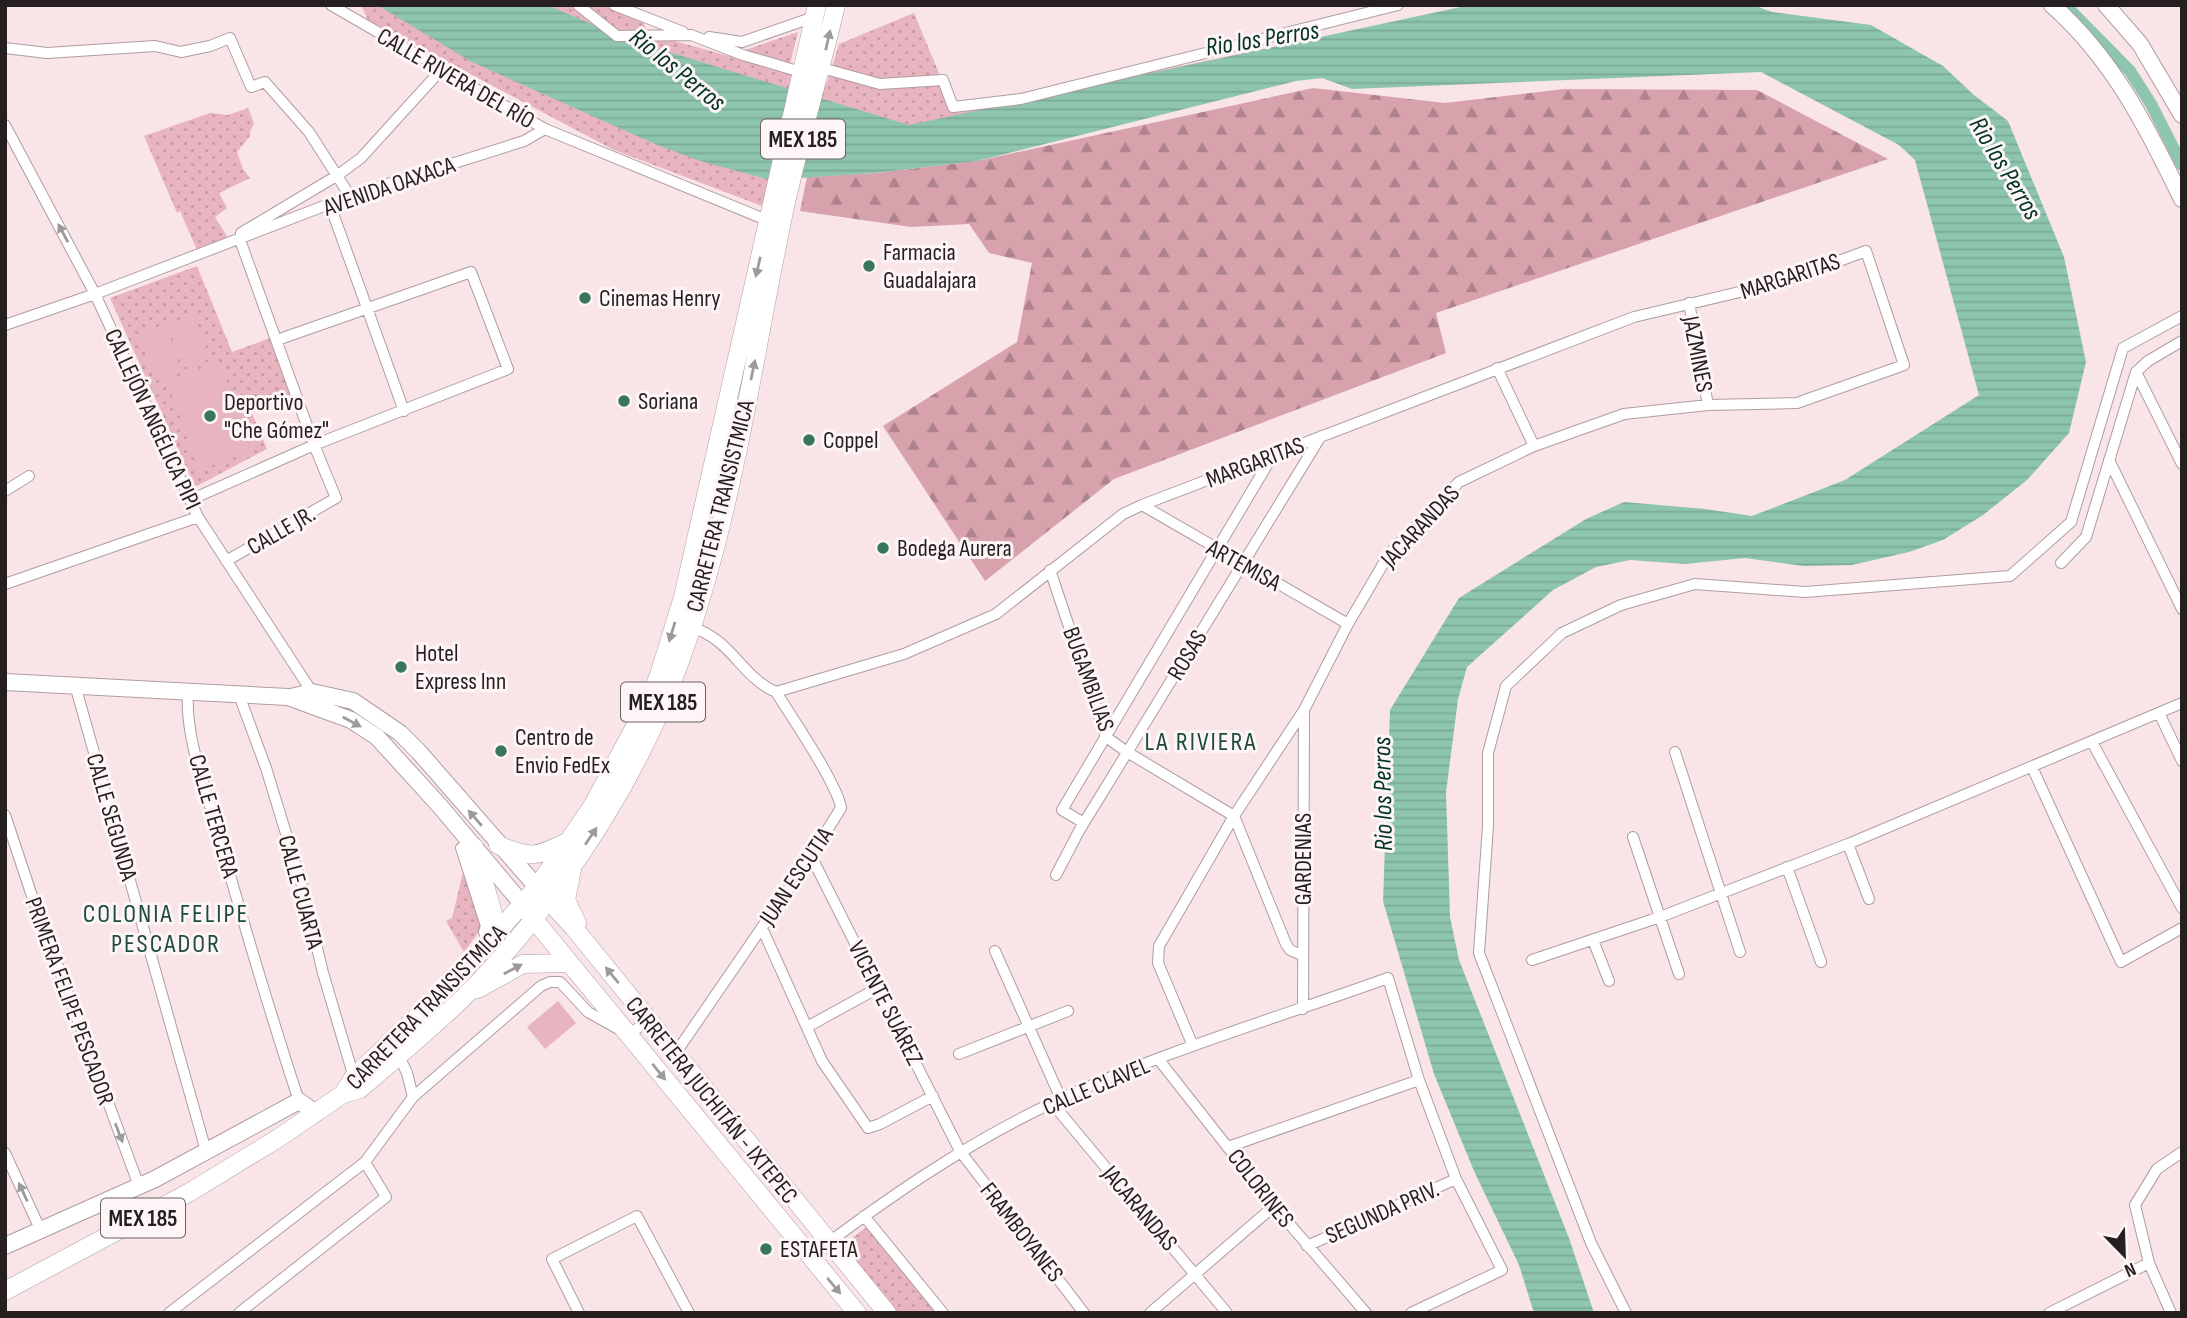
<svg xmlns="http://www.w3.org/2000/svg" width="2187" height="1318" font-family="'Sofia Sans Condensed',sans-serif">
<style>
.green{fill:url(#green-dots)}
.forest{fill:url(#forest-firs)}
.pitch{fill:#e8b4bf}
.water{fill:url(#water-rules)}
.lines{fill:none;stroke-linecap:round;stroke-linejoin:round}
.canal{stroke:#8ec5ae;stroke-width:12}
.street-casing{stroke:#b09da0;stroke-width:12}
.secondary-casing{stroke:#b09da0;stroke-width:18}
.primary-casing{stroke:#b09da0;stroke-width:19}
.street{stroke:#fff;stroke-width:10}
.secondary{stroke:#fff;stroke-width:16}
.primary{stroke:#fff;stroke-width:18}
.oneway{fill:#9d9a9b}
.poi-dot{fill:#3a755e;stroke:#fef5f7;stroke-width:2.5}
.labels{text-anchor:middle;stroke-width:6;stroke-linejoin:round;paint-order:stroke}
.shield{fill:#fef5f7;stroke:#675f60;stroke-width:2}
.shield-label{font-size:23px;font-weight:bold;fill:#261f20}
.street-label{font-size:24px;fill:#261f20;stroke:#fef5f7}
.poi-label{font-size:24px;fill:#261f20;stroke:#fef5f7;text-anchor:start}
.water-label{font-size:26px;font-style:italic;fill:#023424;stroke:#fef5f7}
.neighbourhood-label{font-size:26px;letter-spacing:2px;fill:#1d4c3b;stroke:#fef5f7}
</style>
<defs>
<pattern id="green-dots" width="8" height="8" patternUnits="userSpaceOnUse" patternTransform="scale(1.75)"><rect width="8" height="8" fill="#e8b4bf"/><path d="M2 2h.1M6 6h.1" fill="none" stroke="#c79aa4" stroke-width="1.8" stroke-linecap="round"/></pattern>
<pattern id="forest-firs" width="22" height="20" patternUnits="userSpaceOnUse" patternTransform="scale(1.75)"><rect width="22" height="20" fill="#d8a2ad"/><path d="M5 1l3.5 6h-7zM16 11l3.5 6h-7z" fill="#af838c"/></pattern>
<pattern id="water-rules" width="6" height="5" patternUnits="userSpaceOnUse" patternTransform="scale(1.75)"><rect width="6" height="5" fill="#8ec5ae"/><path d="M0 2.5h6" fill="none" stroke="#7aa995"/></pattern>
</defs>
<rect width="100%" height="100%" fill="#f9e4e8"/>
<path class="green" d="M361 5H602L642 20 649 34 827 83 839 44 914 13 953 107 1021 99 1327 36 771 179 762 206 614 150 368 20Z
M798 32 789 68 743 55 745 50Z
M248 108 254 123 250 132V136L237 152 243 169 250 178 219 193 227 208 215 217 228 238 197 250 180 211 177 213 144 136 210 113 228 115Z
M197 266 232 352 270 338 291 397 252 413 267 449 195 487 110 298Z
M465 864 484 925 464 952 446 921 452 918Z
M868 1226 939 1313H894L839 1248Z"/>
<path class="forest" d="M1313 88 1445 103 1564 89 1757 90 1888 159 1436 313 1446 353 1114 479 985 581 883 426 1017 342 1032 263 989 253 969 224 911 227 800 211 807 177 876 173 977 161Z"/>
<path class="pitch" d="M194 314 210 359 183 368 168 324Z
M166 324 181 370 154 379 139 334Z
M220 362 252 451 199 470 167 381Z
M558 1001 576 1023 545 1049 527 1027Z"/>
<path class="water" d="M377 5H547L617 35 652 47 909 125 1470 5H1753L1772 12 1871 25 1943 66 1974 95 2008 121 2064 257 2086 362 2069 433 2027 480 1983 515 1943 540 1909 552 1852 565 1804 566 1745 558 1685 564 1630 560 1596 567 1553 590 1467 667 1458 699 1446 793 1450 917 1459 960 1569 1238 1594 1313H1534L1519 1265 1474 1171 1434 1074 1383 901 1390 710 1459 598 1586 519 1624 502 1705 509 1752 516 1845 480 1979 395 1915 160 1899 145 1761 72 1352 89 1322 78 1296 81 977 161 875 173 770 180 700 161 655 144 472 62Z"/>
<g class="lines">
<path class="canal" d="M2065 5 2130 71 2151 104 2182 165"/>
<defs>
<path id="street" d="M331 5 545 129
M578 5 617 36 691 35 743 55 801 72 829 70 880 84 943 80 953 107 1021 99 1398 5
M614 5 683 32
M709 37 742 42 814 17
M5 48 47 53 155 46 181 52 210 46 230 38 251 87 265 82 309 132 350 196
M5 125 95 294 198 517 312 692 313 698
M330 205 404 411
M1689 303 1708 405
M5 325 95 294 350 196 524 141 545 129 769 221
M1497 368 1534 446
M2136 372 2182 464
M2109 460 2182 609
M5 491 29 476
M190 500 314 445 508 369 471 272 277 340
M1142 505 1348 624
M226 561 336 498 314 445 240 240 241 233 338 175 361 158 441 70
M2061 563 2086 537 2136 372 2148 361 2182 341
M1050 570 1106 737 1127 752 1234 816 1286 944 1290 950 1302 955
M5 584 198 517
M691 627C733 640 741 677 776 692L904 654 996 614 1123 514 1142 505 1634 317 1782 282 1866 251 1904 365 1797 403 1708 405 1624 414 1534 446 1459 482 1389 554 1348 624 1304 710 1234 816 1159 946 1158 963 1193 1046
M75 685 206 1151
M188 692C185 736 204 783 216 826 242 918 269 1010 299 1101
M239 695 266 768 303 889 323 973 355 1081
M2159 713 2182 761
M2092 742 2182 908
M1675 752 1740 952
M2032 767 2121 962 2182 928
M5 815 32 896 139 1186
M1084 823 1062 810 1273 455
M1633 837 1679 974
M1848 844 1869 899
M461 848 486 926 484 932
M811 856 960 1151 1084 1313
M1787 867 1821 962
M1056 875 1079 831 1321 436
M762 928 822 1061 868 1128 880 1124 933 1096
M1593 940 1609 981
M995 951 1061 1099
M1532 960 1660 917 1848 844 2182 703
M1303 1009 1304 711
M807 1027 878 988
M675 1054 811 856 841 808C838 785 791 716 776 692
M959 1054 1068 1011
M1159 1060 1274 1206 1366 1313
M413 1097 541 986 550 982H560L588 1012 629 1035 648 1020
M1052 1103 1227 1313
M1228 1147 1419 1080
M5 1153 41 1231
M864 1216 943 1313
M828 1243C899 1190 973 1140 1054 1102 1161 1052 1277 1018 1388 978L1419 1080 1456 1179 1502 1270 1411 1313
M1307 1246 1456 1179
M169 1313 365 1162 413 1097 407 1073 397 1052
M239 1313 386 1197 365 1162
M579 1313 552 1259 637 1216 689 1313
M1150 1313 1274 1206
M1626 1313 1591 1243 1479 953 1488 826V753L1506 686 1562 633 1621 605 1695 584 1805 592 2010 576 2071 522 2123 348 2182 316
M2049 1313 2149 1263
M2171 1313 2149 1263 2135 1205 2157 1169 2182 1152"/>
<path id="secondary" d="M2052 5C2113 59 2147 127 2182 199
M2106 5 2140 44 2182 115
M5 682 288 697 351 720 377 737 439 805 523 905
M291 697 312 692 353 701 400 733 419 752 537 887
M5 1246 155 1179 299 1101 316 1113"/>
<path id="primary" d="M498 845C533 859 534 857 567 842
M474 847 494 917 488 941
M572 870 566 900 577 923
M540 891 574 928 887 1313
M527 911 857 1313
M478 989 523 964 570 963
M343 1094 353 1078 459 976 537 887 593 805 647 704 659 675 683 597 817 5
M5 1291 190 1192 277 1139 343 1094 360 1089C394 1060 428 1031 461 1000 531 932 596 840 640 754 726 584 746 390 785 207 800 139 820 73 836 5"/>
</defs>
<use href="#street" class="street-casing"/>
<use href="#secondary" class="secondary-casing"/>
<use href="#primary" class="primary-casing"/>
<use href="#street" class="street"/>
<use href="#secondary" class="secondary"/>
<use href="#primary" class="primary"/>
</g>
<defs><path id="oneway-solid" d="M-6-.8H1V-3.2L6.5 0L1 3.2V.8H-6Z" transform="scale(1.75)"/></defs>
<g class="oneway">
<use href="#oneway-solid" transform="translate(828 40) rotate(-77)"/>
<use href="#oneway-solid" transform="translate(63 233) rotate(-118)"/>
<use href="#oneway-solid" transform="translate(758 267) rotate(103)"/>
<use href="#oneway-solid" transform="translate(753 370) rotate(-78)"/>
<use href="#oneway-solid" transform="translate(672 632) rotate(107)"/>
<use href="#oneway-solid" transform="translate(352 722) rotate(28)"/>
<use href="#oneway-solid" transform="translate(475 818) rotate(-131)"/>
<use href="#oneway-solid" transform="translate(591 836) rotate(-56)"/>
<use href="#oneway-solid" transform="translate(513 969) rotate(-28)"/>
<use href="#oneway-solid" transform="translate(612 975) rotate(-129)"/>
<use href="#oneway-solid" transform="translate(659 1072) rotate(51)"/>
<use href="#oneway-solid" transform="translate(119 1133) rotate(69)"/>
<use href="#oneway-solid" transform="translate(23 1192) rotate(-115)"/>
<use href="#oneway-solid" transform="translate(834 1286) rotate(50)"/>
</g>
<g class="poi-dot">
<circle cx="869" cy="266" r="7"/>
<circle cx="585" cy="298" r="7"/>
<circle cx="624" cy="401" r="7"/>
<circle cx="210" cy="416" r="7"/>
<circle cx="809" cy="440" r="7"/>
<circle cx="883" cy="548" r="7"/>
<circle cx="401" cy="667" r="7"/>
<circle cx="501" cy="751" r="7"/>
<circle cx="766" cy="1249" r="7"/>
</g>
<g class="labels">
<g class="shield">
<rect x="761" y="119.5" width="84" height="39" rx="5"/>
<rect x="621" y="682.5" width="84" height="39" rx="5"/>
<rect x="101" y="1198.5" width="84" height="39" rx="5"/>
</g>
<g class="shield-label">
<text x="803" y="147">MEX 185</text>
<text x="663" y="710">MEX 185</text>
<text x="143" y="1226">MEX 185</text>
</g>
<g class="street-label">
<text transform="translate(456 78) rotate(30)" y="8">CALLE RIVERA DEL RÍO</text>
<text transform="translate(389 186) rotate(-19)" y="8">AVENIDA OAXACA</text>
<text transform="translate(1790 276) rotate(-18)" y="8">MARGARITAS</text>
<text transform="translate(1698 354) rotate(79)" y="8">JAZMINES</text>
<text transform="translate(153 419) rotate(65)" y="8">CALLEJÓN ANGÉLICA PIPI</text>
<text transform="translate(1255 462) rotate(-21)" y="8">MARGARITAS</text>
<text transform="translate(720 506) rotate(-76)" y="8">CARRETERA TRANSISTMICA</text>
<text transform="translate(1420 526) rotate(-47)" y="8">JACARANDAS</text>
<text transform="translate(281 530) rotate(-30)" y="8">CALLE JR.</text>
<text transform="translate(1244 565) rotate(29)" y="8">ARTEMISA</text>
<text transform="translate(1187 655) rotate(-59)" y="8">ROSAS</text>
<text transform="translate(1089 679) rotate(70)" y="8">BUGAMBILIAS</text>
<text transform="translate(214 816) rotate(74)" y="8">CALLE TERCERA</text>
<text transform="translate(112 817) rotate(74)" y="8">CALLE SEGUNDA</text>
<text transform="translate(1303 859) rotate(-90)" y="8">GARDENIAS</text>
<text transform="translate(796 876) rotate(-56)" y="8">JUAN ESCUTIA</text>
<text transform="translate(301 892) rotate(75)" y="8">CALLE CUARTA</text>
<text transform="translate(70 1001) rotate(70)" y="8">PRIMERA FELIPE PESCADOR</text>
<text transform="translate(886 1003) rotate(63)" y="8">VICENTE SUÁREZ</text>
<text transform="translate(426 1007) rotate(-46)" y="8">CARRETERA TRANSISTMICA</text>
<text transform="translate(1096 1086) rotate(-23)" y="8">CALLE CLAVEL</text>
<text transform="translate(712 1100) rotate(51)" y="8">CARRETERA JUCHITÁN - IXTEPEC</text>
<text transform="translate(1261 1188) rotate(52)" y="8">COLORINES</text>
<text transform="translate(1140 1208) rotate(50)" y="8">JACARANDAS</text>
<text transform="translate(1382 1212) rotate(-24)" y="8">SEGUNDA PRIV.</text>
<text transform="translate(1022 1232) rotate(52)" y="8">FRAMBOYANES</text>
</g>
<g class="poi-label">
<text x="883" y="260">Farmacia<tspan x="883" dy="28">Guadalajara</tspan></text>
<text x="599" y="306">Cinemas Henry</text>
<text x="638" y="409">Soriana</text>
<text x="224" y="410">Deportivo<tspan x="224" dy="28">"Che Gómez"</tspan></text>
<text x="823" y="448">Coppel</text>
<text x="897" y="556">Bodega Aurera</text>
<text x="415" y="661">Hotel<tspan x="415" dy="28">Express Inn</tspan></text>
<text x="515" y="745">Centro de<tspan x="515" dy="28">Envio FedEx</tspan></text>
<text x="780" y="1257">ESTAFETA</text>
</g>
<g class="water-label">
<text transform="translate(1262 38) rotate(-9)" y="9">Rio los Perros</text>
<text transform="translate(678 69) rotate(39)" y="9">Rio los Perros</text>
<text transform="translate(2006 168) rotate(59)" y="9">Rio los Perros</text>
<text transform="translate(1382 794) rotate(-91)" y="9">Rio los Perros</text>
</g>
<g class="neighbourhood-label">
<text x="1201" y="750">LA RIVIERA</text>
<text x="166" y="922">COLONIA FELIPE<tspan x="166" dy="30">PESCADOR</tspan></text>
</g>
</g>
<rect width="2187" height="1318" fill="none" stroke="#261f20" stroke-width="14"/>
<g transform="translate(2124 1255) rotate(157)" stroke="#fef5f7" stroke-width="5" paint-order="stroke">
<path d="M0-5L12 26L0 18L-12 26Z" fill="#261f20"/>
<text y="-10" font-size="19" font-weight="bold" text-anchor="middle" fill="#261f20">N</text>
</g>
</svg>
